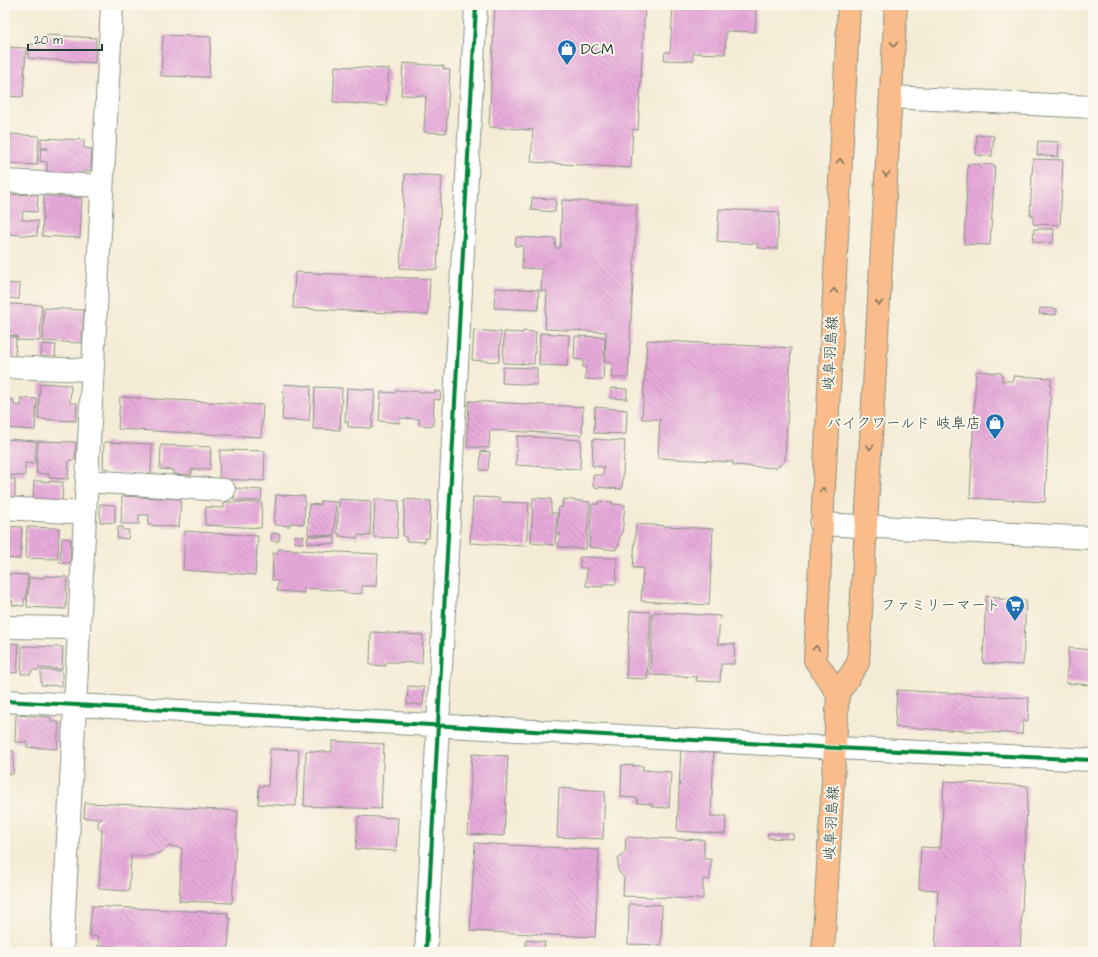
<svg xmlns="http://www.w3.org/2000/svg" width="1098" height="957" font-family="'Architects Daughter','Klee One',sans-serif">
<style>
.building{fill:url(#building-back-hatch)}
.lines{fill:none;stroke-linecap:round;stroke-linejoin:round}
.minor-casing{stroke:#8a9485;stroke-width:24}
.major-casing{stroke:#8a9485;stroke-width:24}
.minor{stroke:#fff;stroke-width:22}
.major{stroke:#fabc8b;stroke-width:22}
.cycleway-casing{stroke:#fbf7ec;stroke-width:6}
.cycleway{stroke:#00873e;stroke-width:4}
.oneway{stroke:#82765b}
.labels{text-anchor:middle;stroke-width:4;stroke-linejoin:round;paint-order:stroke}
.poi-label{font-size:15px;fill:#1f3d34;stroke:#fbf7ec;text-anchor:end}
.street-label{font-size:15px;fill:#1f3d34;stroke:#fbf7ec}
</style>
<defs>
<pattern id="building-back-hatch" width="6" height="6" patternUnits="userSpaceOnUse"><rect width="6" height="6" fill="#e8aadb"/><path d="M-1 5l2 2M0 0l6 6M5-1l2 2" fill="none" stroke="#bb8cb2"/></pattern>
</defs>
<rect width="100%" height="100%" fill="#fbf7ec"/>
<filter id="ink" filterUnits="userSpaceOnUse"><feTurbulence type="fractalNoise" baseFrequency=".025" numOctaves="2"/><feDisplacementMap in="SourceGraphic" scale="8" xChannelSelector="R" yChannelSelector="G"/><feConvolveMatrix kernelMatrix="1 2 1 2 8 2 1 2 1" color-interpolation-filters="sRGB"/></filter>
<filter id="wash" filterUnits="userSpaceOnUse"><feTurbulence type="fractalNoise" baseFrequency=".012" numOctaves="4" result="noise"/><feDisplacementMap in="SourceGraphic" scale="16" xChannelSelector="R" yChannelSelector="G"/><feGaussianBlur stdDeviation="0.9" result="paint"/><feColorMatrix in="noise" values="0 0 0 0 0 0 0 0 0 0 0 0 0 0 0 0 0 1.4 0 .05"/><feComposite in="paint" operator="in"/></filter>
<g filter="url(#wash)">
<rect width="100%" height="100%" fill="#f4ecd6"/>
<g id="blocks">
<path class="building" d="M495 5H645L638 130 633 129 631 168 531 162 533 130 489 127Z
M673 5H738L756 6 755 32 726 31 725 54 693 53V61L664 60 665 52H670Z
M47 35 96 38 95 63 28 58 29 44 46 45Z
M163 35 211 37 209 77 161 76Z
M5 47 26 48 23 97 5 96Z
M403 63 444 66 443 69 450 70 446 133 424 132 426 96 401 95Z
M335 66 389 69 386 106 333 102Z
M11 134 39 136 37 165 9 163Z
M977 135 994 136 992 156 976 155Z
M41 138 84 140V148L92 149 91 171H83V175L47 173V162L40 161 41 149H48V148H41Z
M1038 141 1059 142 1058 157 1037 155Z
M1033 159 1063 160 1060 225 1033 224V215H1030Z
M968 164 995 165 990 245 964 244Z
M405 174 442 176 437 270 400 268Z
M9 194 38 195 37 212 23 211 22 220 38 221 37 236 7 234Z
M44 196 82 198 80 238 42 236Z
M532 198 556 199 555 212 531 210Z
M562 200 637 204 628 378H611L612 363 605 362 606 332 545 329 547 291H541L542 269 522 268 523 246H515L516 237 556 239 555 248H560Z
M719 209 779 212 777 249 757 248 758 244 717 241Z
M1034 229H1054L1053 243 1033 242Z
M5 236H8L6 269H5Z
M295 272 430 279 428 315 293 308Z
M5 283 20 284 19 299 5 298Z
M495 288 539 290 538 310 494 308Z
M5 304 42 305 40 341 17 340V336L5 335Z
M44 308 84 310 82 343 43 341Z
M1040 308 1057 309 1056 315 1039 314Z
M474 330 501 332 499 362 472 360Z
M523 331 536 332 534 364 503 363 504 332 523 333Z
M540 333 569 335 567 366 539 365Z
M575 336 605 337 603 380 585 379 586 367H583V360L574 359Z
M5 337H16L15 358 5 357Z
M647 340 791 348 785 461 776 468 733 465V462L658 458 660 419H642Z
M42 344 56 345 55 359 41 358Z
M503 367 537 368V385L502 383Z
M976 371 1002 373V381H1013V376L1051 378 1045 502 970 498Z
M40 383 71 385 70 403H77L76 421 38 419Z
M284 384 311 386 309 421 282 420Z
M315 387 342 388 340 430 313 429Z
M347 388 375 390 372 428 348 427V422H345Z
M611 388 627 389V399L611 398Z
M396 390 435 393V391L441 392 440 400 434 399 433 426 419 425V419L400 418 399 423 379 421 381 392 395 393Z
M120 397 263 405 261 437 118 429Z
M21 398 37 399 35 430 5 428V399L14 400V405L21 406Z
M469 401 583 407 582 435 490 430 489 448 467 447Z
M595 407 627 410 626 434 594 433Z
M517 436 581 440 580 469 516 465Z
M5 439 36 441 35 464 25 463V476L5 475Z
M593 439 625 441 622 489 593 487V475H603L604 467 592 466Z
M38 441 76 442 75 460H69L68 479 49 478V474L36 473Z
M104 442 152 444 151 474 109 472V469L103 468Z
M161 445 211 447 210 469H192L191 475 173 474V470L160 469Z
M220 450 265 451 264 481 219 479Z
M481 451 490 452 488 470H480Z
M5 479H15V499H5Z
M34 481 63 482 62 501 33 499Z
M235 488 262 490 261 501 234 500Z
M276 495 305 496 304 524 290 523V526L274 525Z
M122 496 181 499 179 527 148 525 149 515H139V524H121Z
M473 497 500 498V502L529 503 526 546 470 543Z
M533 498 551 499V513H557L555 545 531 543Z
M339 499 371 501 370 536 358 535V538L339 536V533H337Z
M375 499 399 501 397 538 373 537Z
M405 499 431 501 429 538H425V542L406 541V537L403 536Z
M563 499 590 502 586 549 558 547 560 534H557L559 507 562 508Z
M321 501 336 502 334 536 308 534 309 504 320 505Z
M599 501 612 502V504L625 505 622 535H620L619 546H617L616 550 589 547 592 504H599Z
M224 502 262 503 261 528 205 525 206 507 224 508Z
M100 504 115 505V523L100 522Z
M636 524 713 529 709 605 641 601 643 568H633Z
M5 526 22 527 20 559 5 558Z
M27 527 59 528 58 559 26 558Z
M118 527H123V530H129L128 539 117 538Z
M185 531 258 536 255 575 183 570Z
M272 533 280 534 279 541H271Z
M295 536H304L303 543H295Z
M308 536 335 537V544L307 543Z
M62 538 71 539 70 563H60Z
M278 549 378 554 376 586H362V594L345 593V591L304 588V593L277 591 278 581 272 580 273 553H278Z
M580 557 617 558 616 584H603V587L586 586 587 568H580Z
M5 574 28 575 26 599H24V606L12 605 13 601 5 600Z
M44 576 67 577 66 609 27 607 29 578H44Z
M986 596 999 597V599L1026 600 1023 665 983 663Z
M630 611 651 612 647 679 626 678Z
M653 612 720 616 718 644H735L734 664H721L720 682 696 681 697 677 650 675Z
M371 632 423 635 422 663 386 662V666L370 665Z
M5 643 19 644 17 673 5 672Z
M22 646 63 647 62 669 39 668V670H31V674H21Z
M1069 648 1093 650V685L1066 683Z
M41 670 62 671V686L41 685Z
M408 686 424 687 423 705 407 704Z
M897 690 1029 698 1028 721H1023L1022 734 895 727Z
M16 715 51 717V722H59L57 749 27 747V742H15Z
M332 741 384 744 381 809 304 806 306 751 332 752Z
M270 749 299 750 296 806 258 804 259 786H268Z
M681 749 714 750 711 816H726L725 834 677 831Z
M5 751H14L13 774H5Z
M472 754 508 756 504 836 468 834Z
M622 765 643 766V770L671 772 669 808 652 807V804L637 803V798L621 797Z
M944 781 1028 786 1020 952H935L938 890 919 889 921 847 941 848Z
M559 788 605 791 603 839 557 837Z
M85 803 116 804 238 811 232 903 179 901 182 848 169 846 163 851 154 855 146 856H131L129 891 99 889 102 831 98 827V822L102 818H84Z
M358 816 398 818 396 851 356 849Z
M768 833 793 834V839L768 838Z
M626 837 704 840V859H711L710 880 703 879V899L622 896V893H623L624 878 618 871V859L625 853Z
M475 843 599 850 595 937 470 931Z
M629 904 662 905 661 945 628 944Z
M92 906 228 913 227 918H230L228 952 98 946 99 937 89 936Z
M526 940 545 942 544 950 526 948Z"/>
</g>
</g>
<g filter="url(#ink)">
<use href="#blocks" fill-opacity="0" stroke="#8a9485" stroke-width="1"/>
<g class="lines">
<defs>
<path id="minor" d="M891 97 1093 107
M5 181 102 186
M5 367 92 370
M87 481 224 490
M5 508 85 513
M821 524 1093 538
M5 627 79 628
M5 701 836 748 1093 760
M62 952 112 5
M426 952 476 5"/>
<path id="major" d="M838 694 815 660 849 5
M823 952 838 694 858 663 896 5"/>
</defs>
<use href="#minor" class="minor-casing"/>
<use href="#major" class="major-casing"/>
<use href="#minor" class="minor"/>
<use href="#major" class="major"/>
<defs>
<path id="cycleway" d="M5 701 836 748 1093 760
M426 952 476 5"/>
</defs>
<use href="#cycleway" class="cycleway-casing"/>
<use href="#cycleway" class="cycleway"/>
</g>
<defs><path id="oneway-chevron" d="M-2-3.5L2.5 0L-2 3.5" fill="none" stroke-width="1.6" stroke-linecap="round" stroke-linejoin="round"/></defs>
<g class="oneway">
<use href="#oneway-chevron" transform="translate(894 44) rotate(93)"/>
<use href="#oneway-chevron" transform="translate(840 161) rotate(-87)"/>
<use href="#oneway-chevron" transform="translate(886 174) rotate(93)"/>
<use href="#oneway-chevron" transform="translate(834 291) rotate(-87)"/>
<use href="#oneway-chevron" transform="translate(879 303) rotate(93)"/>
<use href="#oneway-chevron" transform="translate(870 447) rotate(93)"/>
<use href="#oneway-chevron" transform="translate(823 490) rotate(-87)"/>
<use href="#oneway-chevron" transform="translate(816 648) rotate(-87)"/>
</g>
</g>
<defs>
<symbol id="shop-pin" viewBox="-11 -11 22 30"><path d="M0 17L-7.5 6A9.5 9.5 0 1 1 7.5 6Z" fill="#1f6fb2" stroke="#fbf7ec"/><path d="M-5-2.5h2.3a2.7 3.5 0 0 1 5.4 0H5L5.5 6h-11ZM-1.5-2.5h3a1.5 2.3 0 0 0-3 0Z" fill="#fff"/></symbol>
<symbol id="supermarket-pin" viewBox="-11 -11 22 30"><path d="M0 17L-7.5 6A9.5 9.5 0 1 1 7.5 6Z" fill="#1f6fb2" stroke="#fbf7ec"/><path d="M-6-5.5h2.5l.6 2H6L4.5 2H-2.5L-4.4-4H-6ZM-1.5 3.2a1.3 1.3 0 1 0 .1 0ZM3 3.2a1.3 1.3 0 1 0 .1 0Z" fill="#fff"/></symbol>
</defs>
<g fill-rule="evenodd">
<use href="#shop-pin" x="556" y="38" width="22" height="30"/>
<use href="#shop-pin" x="984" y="412" width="22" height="30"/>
<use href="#supermarket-pin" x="1004" y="594" width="22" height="30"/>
</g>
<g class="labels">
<g class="poi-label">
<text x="581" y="54" text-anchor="start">DCM</text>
<text x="981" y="428">バイクワールド 岐阜店</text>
<text x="1001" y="610">ファミリーマート</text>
</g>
<g class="street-label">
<text transform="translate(830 353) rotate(-87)" y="5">岐阜羽島線</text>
<text transform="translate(831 823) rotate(-87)" y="5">岐阜羽島線</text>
</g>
</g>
<rect width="1098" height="957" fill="none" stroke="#fbf7ec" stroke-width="20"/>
<path d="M28 44v6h74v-6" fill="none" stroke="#1f3d34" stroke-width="2"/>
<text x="34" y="44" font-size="12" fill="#1f3d34" stroke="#fbf7ec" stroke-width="3" paint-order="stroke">20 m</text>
</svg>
